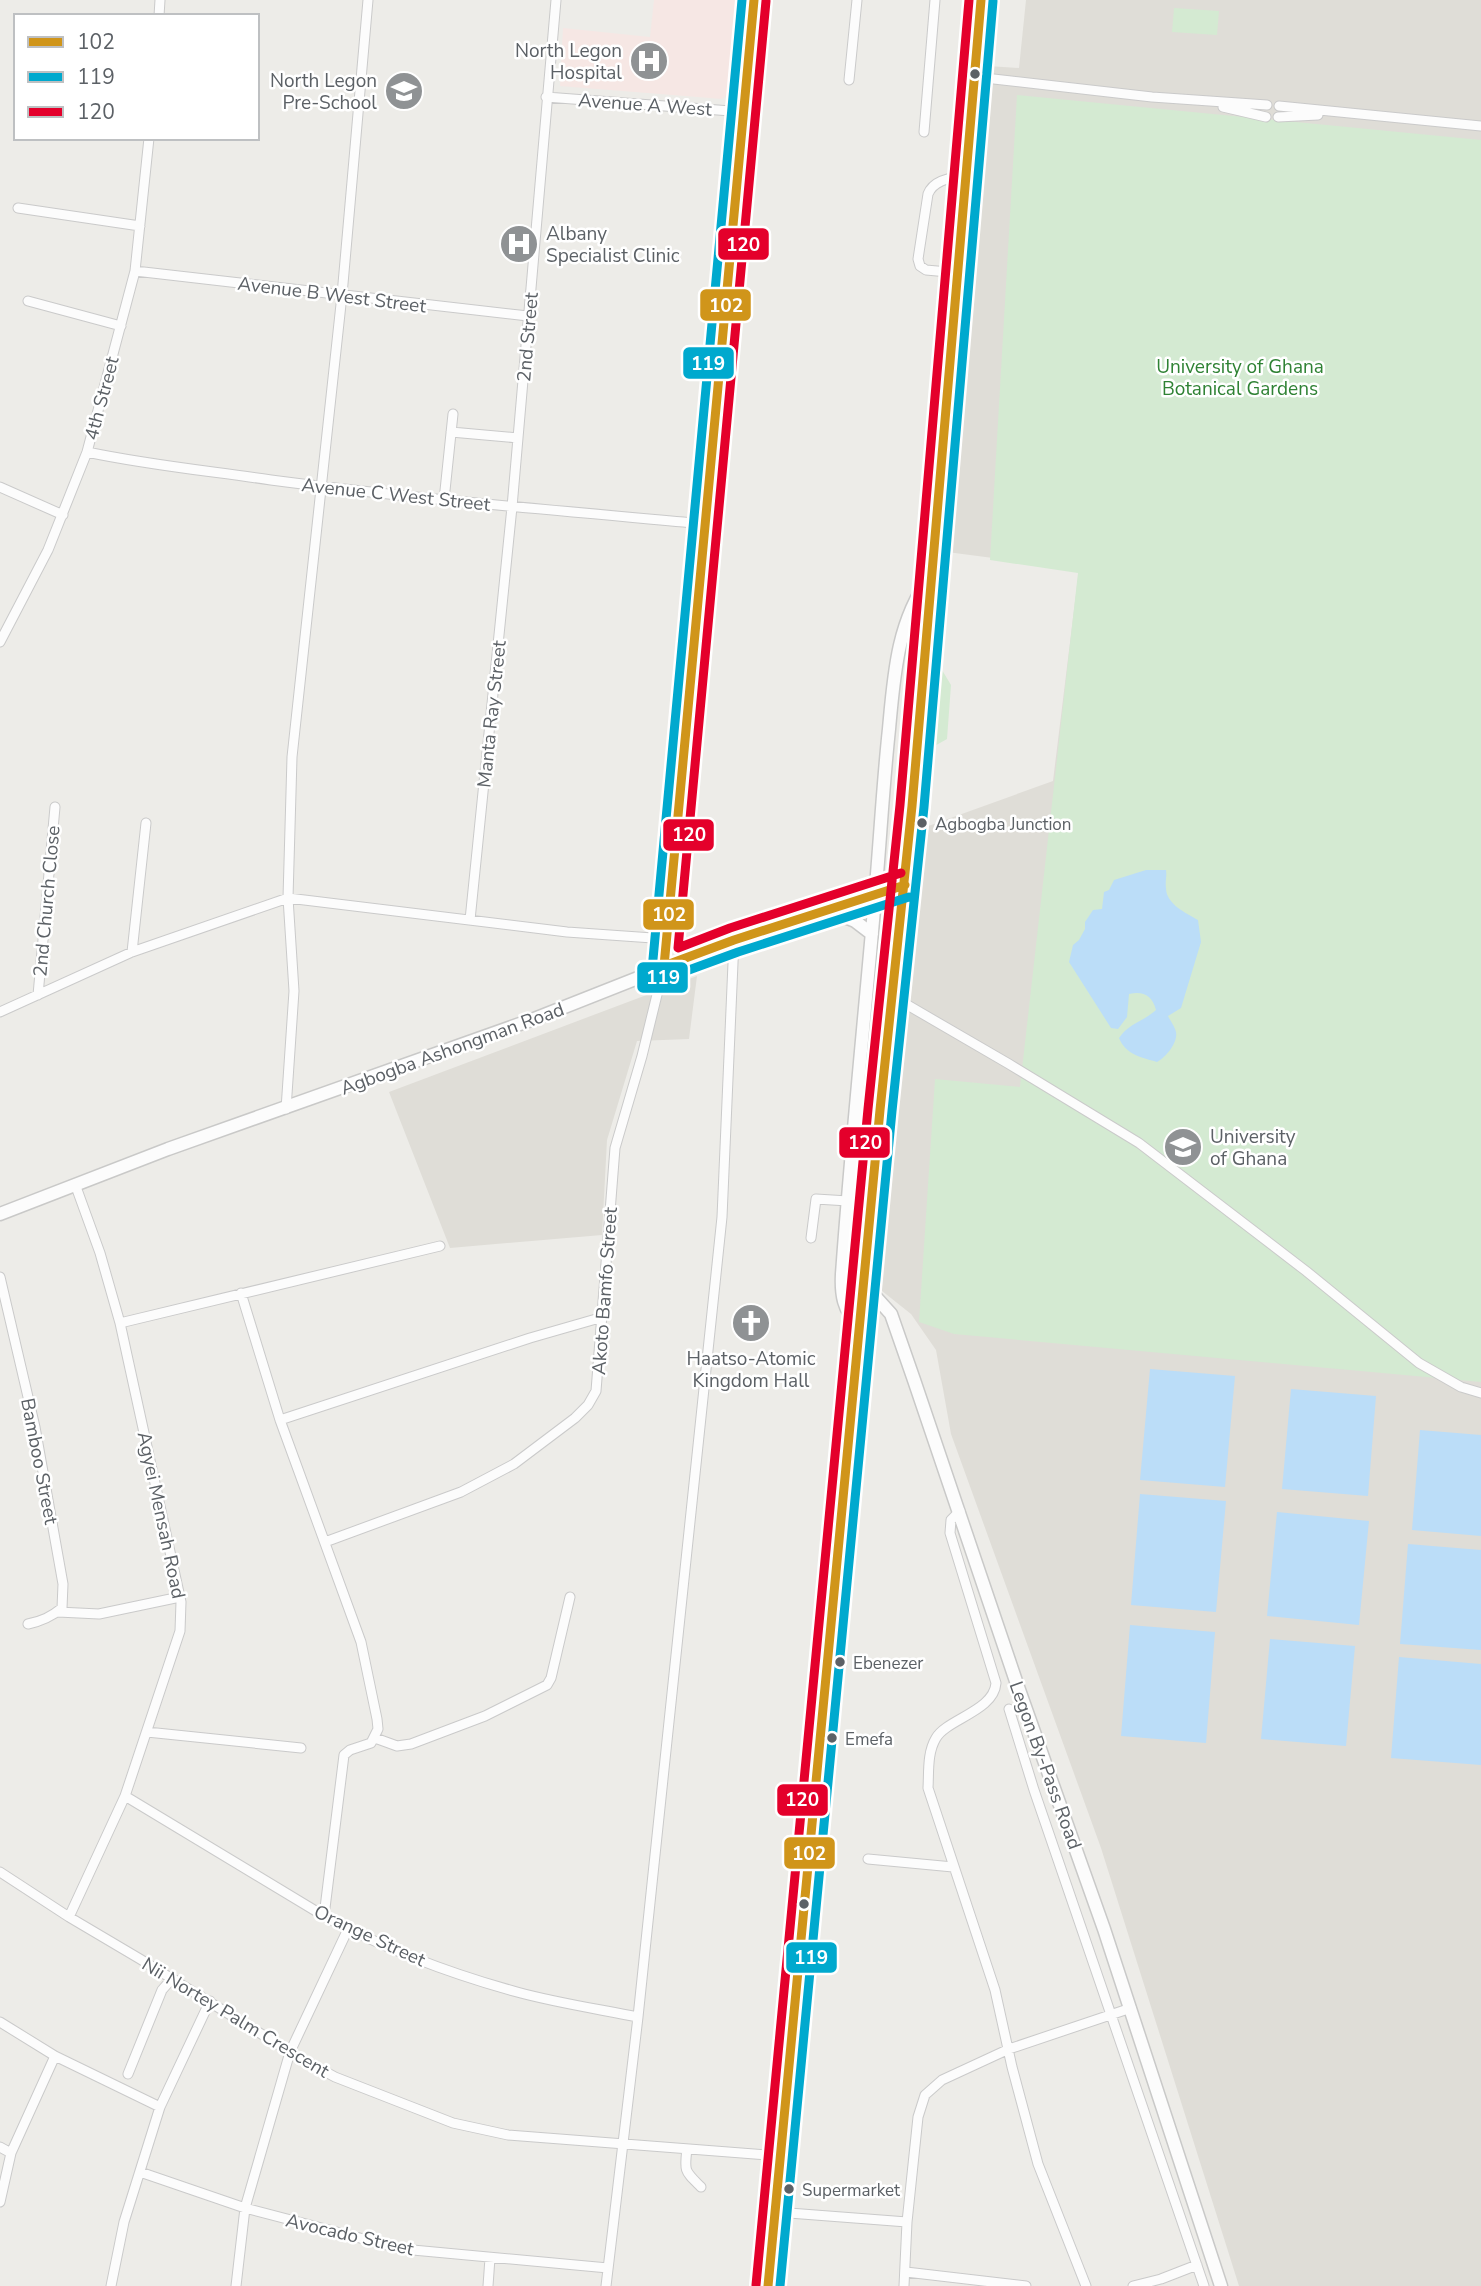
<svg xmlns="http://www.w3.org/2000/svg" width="1481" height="2286" font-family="'Nunito Sans',sans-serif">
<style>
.education{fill:#dfddd7}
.medical{fill:#f6e7e4}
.green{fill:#d4ead2}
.water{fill:#bbddf8}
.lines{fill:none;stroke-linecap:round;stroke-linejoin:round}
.street-casing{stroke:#cacaca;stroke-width:11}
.secondary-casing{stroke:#c9c9c8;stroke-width:15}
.street{stroke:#fcfcfc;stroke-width:9}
.secondary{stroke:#fcfcfc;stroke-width:12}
.bus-1-casing{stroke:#fff;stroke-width:14}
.bus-2-casing{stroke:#fff;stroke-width:14}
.bus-3-casing{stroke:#fff;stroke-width:14}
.bus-1{stroke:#d0951a;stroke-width:9}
.bus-2{stroke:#00a9ce;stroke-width:9}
.bus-3{stroke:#e4002b;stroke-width:9}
.bus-dot{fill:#5c6166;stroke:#fff;stroke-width:2.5}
.labels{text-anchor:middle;stroke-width:5;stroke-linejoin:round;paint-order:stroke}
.bus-label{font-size:17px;fill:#5c6166;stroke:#fff;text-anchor:start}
.poi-label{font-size:19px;fill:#5c6166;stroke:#fff;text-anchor:end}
.street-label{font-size:19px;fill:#5c6166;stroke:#fff}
.park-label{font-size:19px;fill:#2f8234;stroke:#fff}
.line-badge{stroke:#fff;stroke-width:2.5}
.badge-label{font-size:19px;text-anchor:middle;font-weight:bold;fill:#fff}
</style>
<rect width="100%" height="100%" fill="#edece8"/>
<path class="education" d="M1026 0H1481V2286H1239L1101 1848 951 1434 936 1350 911 1314 872 1283 899 1011 920 829 1053 781 1079 569 947 552 988 66 1019 68Z
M697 976 689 1039 637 1041 607 1140 602 1235 450 1248 389 1092Z"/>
<path class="medical" d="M654 0H742L735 87 722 99 560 86 563 28 650 37Z"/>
<path class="green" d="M1174 8 1219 11 1217 35 1172 32Z
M1017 95 1481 140V1382L954 1334 919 1322 935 1079 1020 1087 1078 573 990 560Z
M936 670H942L951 685 947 739 931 748 925 745 930 676Z"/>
<path class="water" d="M1146 870H1166C1167 877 1165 881 1166 888 1166 904 1186 913 1198 920L1201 942 1181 1008 1168 1016C1170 1020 1175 1027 1176 1032 1178 1043 1166 1057 1157 1062 1141 1057 1126 1055 1119 1038 1128 1024 1144 1021 1156 1010 1152 995 1143 991 1129 994L1127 1017 1118 1029 1111 1028 1069 962 1073 945 1079 940 1085 929V922L1093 910 1102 909 1104 892 1109 890 1114 880Z
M1150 1369 1235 1376 1225 1487 1140 1480Z
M1291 1389 1376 1396 1368 1496 1282 1489Z
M1420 1430 1481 1435V1536L1412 1530Z
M1140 1494 1226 1501 1216 1612 1131 1605Z
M1277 1512 1369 1521 1359 1625 1267 1616Z
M1408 1544 1481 1550V1650L1400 1644Z
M1130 1625 1215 1632 1206 1743 1121 1736Z
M1270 1639 1355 1646 1346 1746 1261 1739Z
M1399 1657 1481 1664V1765L1391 1758Z"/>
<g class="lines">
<defs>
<path id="street" d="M159 16 160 0
M976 77 1152 97 1267 105
M849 80 857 0
M546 97 744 112
M1279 106 1481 126
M1223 107 1266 117
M1278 117 1318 115
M924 132 935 0
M18 208 140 226
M135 271 528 316
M959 273 926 270 920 266 918 259 928 194C934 179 952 178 967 175
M28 301 121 326
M451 432 518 438
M87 452C148 465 210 471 271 480 416 499 561 511 706 524
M0 487 63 515
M444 500 453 414
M0 642 48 550 87 452 135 271 149 138
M470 920 512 507 556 0
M132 952 146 823
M38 995 55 807
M892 996 1009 1064 1139 1143 1306 1271 1419 1363 1461 1387 1481 1393
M0 1012 132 952 288 898 567 932 667 939
M286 1109 294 991 288 898 292 757 342 295 368 0
M811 1238 816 1199 848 1201
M0 1277 35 1427 63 1584 62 1608C51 1617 42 1621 28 1624
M241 1293 280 1420 361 1642 377 1719 378 1729 371 1743 350 1750 344 1755 324 1916
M120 1323 440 1246
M280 1420 530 1338 603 1317
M960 1511 951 1520 950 1533 996 1683C994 1711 947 1719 936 1738 927 1753 929 1772 928 1788L995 1990 1012 2067 1038 2164 1086 2286
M325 1542 461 1492 514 1464 575 1418 588 1405 596 1391 615 1148 642 1056 664 966 754 0
M58 1612 99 1614 180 1597
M1009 1709 1034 1790 1204 2286
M147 1732 301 1748
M375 1738 397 1746 411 1744 485 1716 547 1685 551 1678 570 1597
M125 1796 324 1916C385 1949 451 1974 517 1992 557 2003 598 2009 638 2017
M868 1859 953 1867
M0 1872 69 1917 140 1959 300 2058 335 2077 453 2123 508 2135 780 2156
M69 1917 125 1796 180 1631 181 1602 120 1323 100 1253 75 1184
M0 2022 55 2056 160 2107
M128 2074 162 1990 169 1982 175 1980
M0 2147 11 2153
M687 2149C684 2172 685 2171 701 2187
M140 2172 245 2208 402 2249 608 2268
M0 2202 11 2153 55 2056
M776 2212 907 2222
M906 2272 1026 2286
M111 2286 124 2222 160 2107 210 2001
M236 2286 245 2208 290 2052 348 1929
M488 2286 490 2258
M606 2286 638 2017 722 1217 734 940
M904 2286 907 2222 918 2117 925 2095 942 2080 1009 2049 1131 2008
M1133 2286 1161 2279 1197 2265"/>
<path id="secondary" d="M827 910 855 921 872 934
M0 1214 168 1149 534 1019 734 940 905 885
M863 1283 891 1314 914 1380 1018 1687 1104 1929 1221 2286
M859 1324C843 1312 841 1293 842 1274 851 1149 864 1024 875 898 880 842 883 785 889 729 894 675 897 622 930 577
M768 2286 880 1110 912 806 930 577 937 525 959 273 981 0"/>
</defs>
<use href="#street" class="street-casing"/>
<use href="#secondary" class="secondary-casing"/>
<use href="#street" class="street"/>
<use href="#secondary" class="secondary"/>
<defs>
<path id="bus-1" d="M754 0 664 966 734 940 905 885
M768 2286 880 1110 912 806 981 0"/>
<path id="bus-2" d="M742 0 652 970 658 977 667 978 738 952 909 897
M780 2286 892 1111 924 807 993 1"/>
<path id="bus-3" d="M766 1 678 948 730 928 901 873
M756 2285 868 1109 900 805 969 0"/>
</defs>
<use href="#bus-1" class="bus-1-casing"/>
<use href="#bus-2" class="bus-2-casing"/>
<use href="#bus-3" class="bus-3-casing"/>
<use href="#bus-1" class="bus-1"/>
<use href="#bus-2" class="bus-2"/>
<use href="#bus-3" class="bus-3"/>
</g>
<defs>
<symbol id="hospital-disc" viewBox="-11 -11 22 22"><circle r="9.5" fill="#8f9294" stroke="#fff"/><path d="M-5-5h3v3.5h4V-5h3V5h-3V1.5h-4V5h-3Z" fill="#fff"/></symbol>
<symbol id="school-disc" viewBox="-11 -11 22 22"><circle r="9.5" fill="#8f9294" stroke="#fff"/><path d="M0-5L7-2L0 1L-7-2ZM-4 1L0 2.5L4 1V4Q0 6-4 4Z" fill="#fff"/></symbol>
<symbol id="university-disc" viewBox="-11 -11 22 22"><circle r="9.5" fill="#8f9294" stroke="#fff"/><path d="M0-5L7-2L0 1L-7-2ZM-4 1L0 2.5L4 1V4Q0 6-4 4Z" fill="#fff"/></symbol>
<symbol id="church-disc" viewBox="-11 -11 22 22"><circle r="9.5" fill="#8f9294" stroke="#fff"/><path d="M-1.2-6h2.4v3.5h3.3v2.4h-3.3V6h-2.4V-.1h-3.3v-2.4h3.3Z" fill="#fff"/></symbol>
</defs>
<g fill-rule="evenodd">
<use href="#hospital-disc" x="627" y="39" width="44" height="44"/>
<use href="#school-disc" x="382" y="69" width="44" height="44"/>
<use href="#hospital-disc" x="497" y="222" width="44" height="44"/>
<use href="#university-disc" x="1161" y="1125" width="44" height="44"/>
<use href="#church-disc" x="729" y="1301" width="44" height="44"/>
</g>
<g class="bus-dot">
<circle cx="975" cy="74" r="6"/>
<circle cx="922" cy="823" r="6"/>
<circle cx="840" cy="1662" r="6"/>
<circle cx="832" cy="1738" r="6"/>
<circle cx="804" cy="1904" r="6"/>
<circle cx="789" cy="2189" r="6"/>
</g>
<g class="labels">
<g class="bus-label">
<text x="935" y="830">Agbogba Junction</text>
<text x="853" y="1669">Ebenezer</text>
<text x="845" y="1745">Emefa</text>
<text x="802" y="2196">Supermarket</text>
</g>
<g class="poi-label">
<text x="622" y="57">North Legon<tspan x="622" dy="22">Hospital</tspan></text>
<text x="377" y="87">North Legon<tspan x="377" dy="22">Pre-School</tspan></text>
<text x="546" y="240" text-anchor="start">Albany<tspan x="546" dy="22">Specialist Clinic</tspan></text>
<text x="1210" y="1143" text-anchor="start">University<tspan x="1210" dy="22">of Ghana</tspan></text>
<text x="751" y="1365" text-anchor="middle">Haatso-Atomic<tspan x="751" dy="22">Kingdom Hall</tspan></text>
</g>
<g class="street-label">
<text transform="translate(645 104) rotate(4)" y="7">Avenue A West</text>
<text transform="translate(332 294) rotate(7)" y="7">Avenue B West Street</text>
<text transform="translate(527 337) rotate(-85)" y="7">2nd Street</text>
<text transform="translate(101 398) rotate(-75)" y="7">4th Street</text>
<text transform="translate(396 494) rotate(6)" y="7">Avenue C West Street</text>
<text transform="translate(491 714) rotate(-84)" y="7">Manta Ray Street</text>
<text transform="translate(46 901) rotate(-85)" y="7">2nd Church Close</text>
<text transform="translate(452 1048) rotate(-20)" y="7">Agbogba Ashongman Road</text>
<text transform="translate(604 1291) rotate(-86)" y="7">Akoto Bamfo Street</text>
<text transform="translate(40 1461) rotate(79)" y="7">Bamboo Street</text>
<text transform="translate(162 1515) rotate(78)" y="7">Agyei Mensah Road</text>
<text transform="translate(1046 1765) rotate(70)" y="7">Legon By-Pass Road</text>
<text transform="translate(370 1935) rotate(25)" y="7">Orange Street</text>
<text transform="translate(236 2017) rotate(31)" y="7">Nii Nortey Palm Crescent</text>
<text transform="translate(350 2234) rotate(13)" y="7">Avocado Street</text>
</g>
<g class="park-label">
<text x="1240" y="373">University of Ghana<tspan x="1240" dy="22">Botanical Gardens</tspan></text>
</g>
</g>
<g class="line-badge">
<rect x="717" y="227" width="53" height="34" rx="7" fill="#e4002b"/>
<rect x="699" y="288" width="53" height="34" rx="7" fill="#d0951a"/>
<rect x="682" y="346" width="53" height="34" rx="7" fill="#00a9ce"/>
<rect x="662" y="818" width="53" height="34" rx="7" fill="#e4002b"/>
<rect x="642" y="898" width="53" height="33" rx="7" fill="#d0951a"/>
<rect x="636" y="961" width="53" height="33" rx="7" fill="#00a9ce"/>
<rect x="838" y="1126" width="53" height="33" rx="7" fill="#e4002b"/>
<rect x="776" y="1783" width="53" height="34" rx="7" fill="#e4002b"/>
<rect x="783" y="1836" width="53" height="34" rx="7" fill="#d0951a"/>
<rect x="785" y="1941" width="53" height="33" rx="7" fill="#00a9ce"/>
</g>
<g class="badge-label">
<text x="743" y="251">120</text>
<text x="726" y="312">102</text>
<text x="708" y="370">119</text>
<text x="689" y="841">120</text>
<text x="669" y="921">102</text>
<text x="663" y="984">119</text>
<text x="865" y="1149">120</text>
<text x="802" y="1806">120</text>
<text x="809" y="1860">102</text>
<text x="811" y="1964">119</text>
</g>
<rect x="14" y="14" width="245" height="126" fill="#ffffff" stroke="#bec0c2" stroke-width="2"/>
<rect x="28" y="37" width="35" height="10" fill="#d0951a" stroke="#bec0c2" stroke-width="2"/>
<text x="77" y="49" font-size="21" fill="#5c6166">102</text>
<rect x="28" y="72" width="35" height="10" fill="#00a9ce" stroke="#bec0c2" stroke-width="2"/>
<text x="77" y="84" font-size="21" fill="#5c6166">119</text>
<rect x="28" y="107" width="35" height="10" fill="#e4002b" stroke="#bec0c2" stroke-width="2"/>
<text x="77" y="119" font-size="21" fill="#5c6166">120</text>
</svg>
